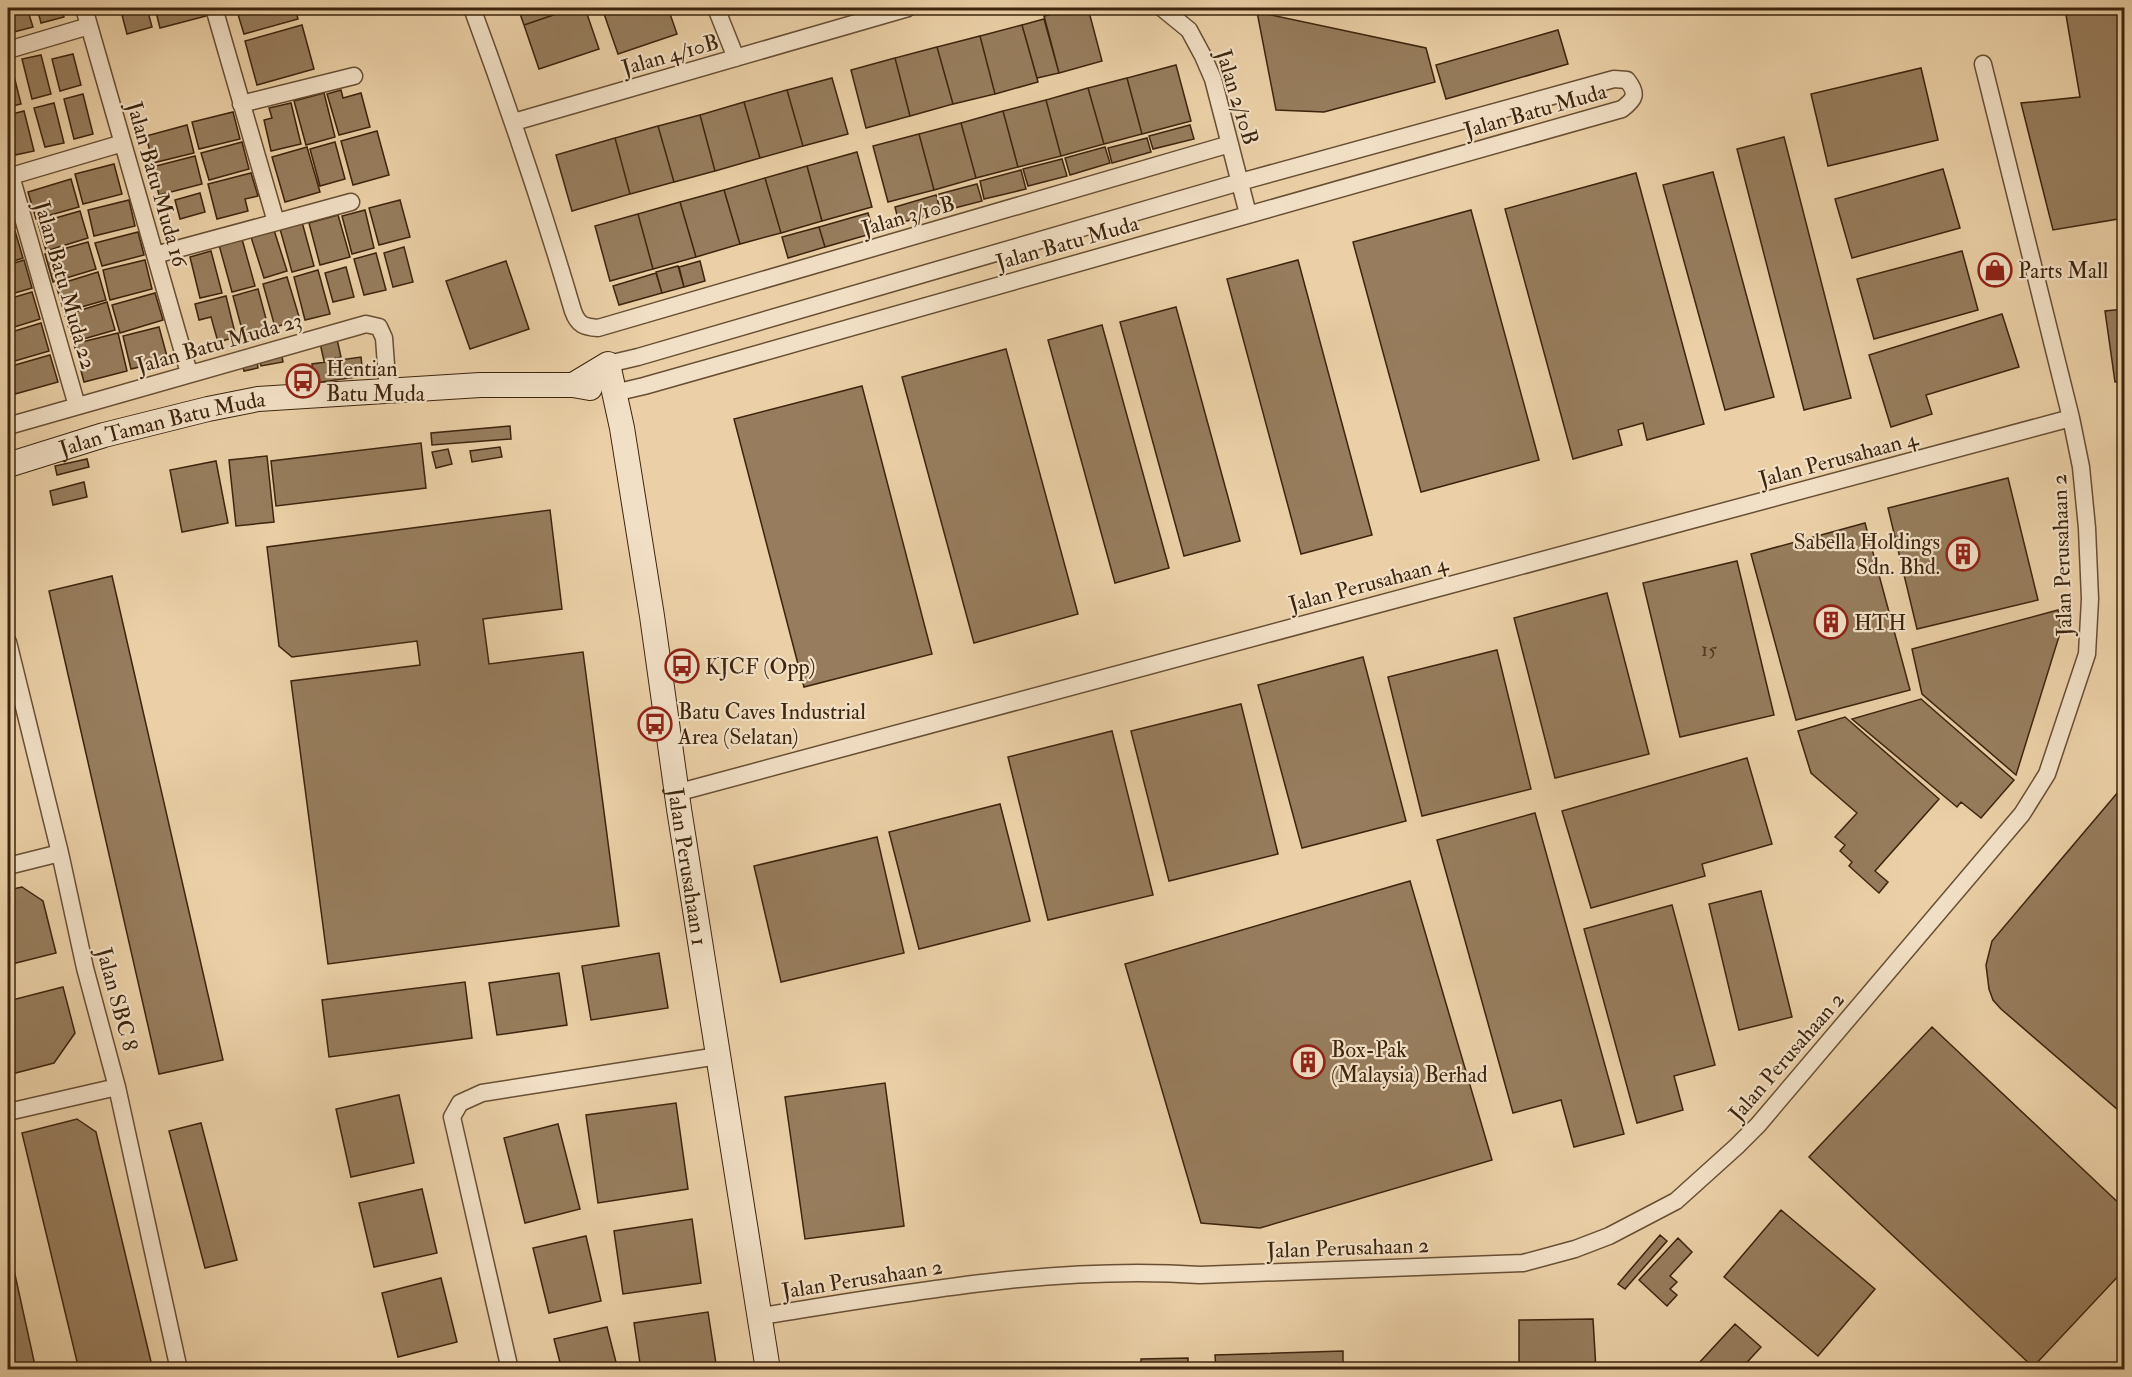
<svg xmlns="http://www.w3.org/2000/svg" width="2132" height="1377" font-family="'IM FELL Double Pica',serif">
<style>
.building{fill:#977d5d;stroke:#3d240d;stroke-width:1.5}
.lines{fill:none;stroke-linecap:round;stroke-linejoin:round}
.street-casing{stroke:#684f34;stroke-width:19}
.secondary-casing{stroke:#3d240d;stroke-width:26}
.street{stroke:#f2e0c6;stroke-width:16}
.secondary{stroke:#f2e0c6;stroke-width:24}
.labels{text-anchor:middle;stroke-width:4.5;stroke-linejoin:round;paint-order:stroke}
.number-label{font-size:20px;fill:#543a21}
.street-label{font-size:22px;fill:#3d240d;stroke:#f2e0c6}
.poi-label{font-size:22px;fill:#3d240d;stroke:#f2e0c6;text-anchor:start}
</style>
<rect width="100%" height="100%" fill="#ebd0a7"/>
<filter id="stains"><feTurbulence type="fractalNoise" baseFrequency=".00333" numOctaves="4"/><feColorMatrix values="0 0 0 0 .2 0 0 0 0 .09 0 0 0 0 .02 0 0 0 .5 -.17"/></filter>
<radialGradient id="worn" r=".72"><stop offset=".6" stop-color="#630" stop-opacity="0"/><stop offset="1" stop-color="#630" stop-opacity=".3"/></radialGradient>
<path class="building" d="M8 8H27L33 27 10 33 8 24Z
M37 8H62L64 17 41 23Z
M147 8 152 27 127 34 122 15Z
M155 8H203L206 16 160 28Z
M236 8H295L298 19 244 34Z
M518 8H574L524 25Z
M574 8H585L599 49 539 69 524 25Z
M602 8H668L677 34 618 54Z
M1078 8H1088L1102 61 1059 73 1044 16Z
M2067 8H2124V218L2053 230 2021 103 2080 97 2066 15Z
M1257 12 1426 48 1435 82 1324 112 1276 110Z
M1044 19 1059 73 1037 78 1022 25Z
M302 25 314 69 257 85 245 41Z
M1022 25 1038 82 995 94 980 36Z
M1558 30 1568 64 1446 99 1436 65Z
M980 36 995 94 953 104 937 47Z
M937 47 953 104 910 116 895 58Z
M73 54 81 85 60 91 52 59Z
M41 55 51 94 32 99 22 59Z
M895 58 910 116 866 128 851 70Z
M11 64 21 104 8 107V65Z
M1176 65 1191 121 1142 134 1127 78Z
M1921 68 1938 140 1828 166 1811 94Z
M832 78 848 134 803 146 787 90Z
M1127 78 1142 134 1104 144 1088 88Z
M1088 88 1104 144 1061 156 1046 100Z
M341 90 343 98 361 93 370 127 339 135 327 94Z
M787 90 803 146 760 158 744 102Z
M324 93 335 137 306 145 294 101Z
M83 94 93 134 74 139 64 99Z
M1046 100 1061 156 1018 167 1003 111Z
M744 102 760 158 715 171 700 115Z
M54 103 64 143 45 147 34 108Z
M291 103 301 144 271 151 264 120 272 118 269 108Z
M24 111 34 151 15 155 8 126V115Z
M1003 111 1018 167 976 178 961 123Z
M233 112 240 139 199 149 192 122Z
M700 115 715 171 674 182 658 126Z
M961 123 976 178 934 190 919 134Z
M187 125 194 153 153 163 146 136Z
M1190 125 1194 139 1153 149 1149 136Z
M658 126 674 182 630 194 615 138Z
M377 131 389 175 353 185 341 141Z
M919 134 934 190 888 202 873 146Z
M1784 137 1851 398 1804 410 1737 149Z
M615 138 630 194 572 211 556 155Z
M1147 138 1151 152 1112 163 1108 148Z
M242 142 249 169 209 180 201 153Z
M335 142 345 179 320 186 310 149Z
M307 147 320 192 285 202 272 157Z
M1105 147 1110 163 1070 175 1065 158Z
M857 152 872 207 822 221 807 166Z
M195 156 202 184 159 195 152 167Z
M1062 159 1067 176 1028 186 1023 169Z
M114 164 122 194 83 204 75 174Z
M807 166 822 221 781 233 765 178Z
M1943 169 1960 228 1852 258 1835 199Z
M1021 170 1026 189 984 199 980 181Z
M1713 172 1774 397 1725 410 1663 185Z
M251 173 258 196 245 199 248 211 217 219 208 184Z
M1636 173 1704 424 1647 440 1643 423 1618 430 1622 445 1573 459 1505 209Z
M765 178 781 233 740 244 724 190Z
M71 179 79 207 36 219 28 192Z
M977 184 982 201 943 211 939 194Z
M724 190 740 244 696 257 680 202Z
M200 193 205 212 180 219 175 200Z
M936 195 941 212 899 223 895 207Z
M129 200 135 226 94 236 88 210Z
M400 200 410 237 379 245 369 208Z
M8 202 15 228 8 230Z
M680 202 696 257 653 269 638 214Z
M365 210 374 248 352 254 342 216Z
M1471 210 1539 460 1421 492 1353 242Z
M80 211 88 238 46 251 38 223Z
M868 213 874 233 825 247 819 227Z
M638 214 653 269 610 281 595 226Z
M338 215 350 257 320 265 309 223Z
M302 222 314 266 292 272 280 229Z
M819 227 825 247 788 258 782 237Z
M274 230 287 271 264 278 251 237Z
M15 231 23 258 8 263V234Z
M138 232 144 255 102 266 95 243Z
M242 239 255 286 232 292 219 245Z
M88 242 96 269 53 282 45 254Z
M404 247 413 282 393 287 384 253Z
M211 251 222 293 200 298 190 257Z
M1962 251 1978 310 1874 339 1857 279Z
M376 253 386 290 364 295 354 259Z
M24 260 32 288 8 295V265Z
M145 260 152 289 110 300 103 270Z
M1298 260 1372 535 1301 554 1227 279Z
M506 261 529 329 470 349 446 281Z
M700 261 705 281 684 287 679 267Z
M678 266 684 287 662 293 656 272Z
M346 267 354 297 333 302 325 273Z
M318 270 330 314 305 320 294 277Z
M98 272 106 300 64 312 56 285Z
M656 273 662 293 619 305 613 286Z
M287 277 300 320 275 327 263 284Z
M258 289 269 330 244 337 233 296Z
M32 292 40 319 8 329V299Z
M155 293 163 320 120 333 112 305Z
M226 296 236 337 218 342 211 317 199 320 195 304Z
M107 302 115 330 73 342 65 315Z
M1176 307 1240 541 1184 556 1120 322Z
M2124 309V381L2115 382 2105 311Z
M2002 314 2019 367 1926 395 1932 414 1891 427 1869 355Z
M41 323 49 351 8 363V333Z
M1102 325 1169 568 1115 583 1048 340Z
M159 327 168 360 131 369 123 336Z
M118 333 127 371 84 382 74 344Z
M337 339 341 357 324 361 320 343Z
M1006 349 1078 614 974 643 902 377Z
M281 351 283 362 261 366 259 355Z
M50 355 58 382 15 394 8 367Z
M256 356 258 368 244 371 241 359Z
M361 357 363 376 315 383 312 364Z
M862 386 932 654 804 687 734 419Z
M510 426 511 439 432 445 431 433Z
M421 443 426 488 276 506 271 461Z
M500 447 502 457 472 462 470 451Z
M448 449 452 464 436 468 432 452Z
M267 456 274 522 236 526 229 460Z
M87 459 89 467 57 475 55 466Z
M216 461 228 523 182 532 170 470Z
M2008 478 2038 600 1917 629 1888 508Z
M84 482 87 497 53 505 50 491Z
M550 510 562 609 483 619 489 664 583 652 619 926 328 964 291 681 420 665 417 641 292 657 279 646 267 547Z
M1865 523 1910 690 1796 720 1751 554Z
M1737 561 1774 715 1680 737 1643 583Z
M112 576 223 1060 159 1074 49 591Z
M1607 593 1649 754 1555 778 1514 618Z
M2058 610 2061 630 2016 775 1922 694 1912 649Z
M1497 650 1531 789 1422 816 1388 677Z
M1363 657 1406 821 1302 848 1258 685Z
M1921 699 2014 780 1981 818 1961 802 1957 807 1852 719Z
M1241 704 1278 854 1169 881 1131 731Z
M1845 717 1939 799 1875 871 1888 882 1879 893 1849 866 1852 862 1840 851 1845 845 1835 837 1857 813 1811 773 1798 731Z
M1112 731 1153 895 1048 920 1008 757Z
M1747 758 1772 844 1702 864 1705 876 1591 908 1562 811Z
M2124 785V1115L2001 1009 1993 1000 1989 989 1986 965 1992 941Z
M1000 804 1030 921 919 949 889 832Z
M1535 813 1624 1134 1574 1147 1561 1100 1513 1113 1437 840Z
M877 837 904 953 781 982 754 866Z
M1410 881 1492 1160 1260 1228 1201 1223 1125 964Z
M22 887 43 901 56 953 8 965V890Z
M1761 891 1792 1017 1739 1030 1709 904Z
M1672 905 1715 1065 1674 1076 1683 1110 1637 1123 1584 929Z
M659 953 668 1008 591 1020 582 966Z
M559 973 567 1025 497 1035 489 983Z
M465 982 472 1038 329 1057 322 1000Z
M63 987 75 1033 54 1063 8 1075V1001Z
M1932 1027 2124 1208V1270L2033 1367 1809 1157Z
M885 1083 904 1226 805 1239 785 1097Z
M399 1095 414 1163 351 1177 336 1109Z
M676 1103 688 1189 598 1203 586 1115Z
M77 1119 96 1132 153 1370H79L22 1133Z
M201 1123 237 1260 205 1268 169 1131Z
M558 1124 580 1209 525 1223 504 1138Z
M422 1189 437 1253 374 1267 359 1203Z
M1781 1210 1875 1289 1818 1356 1724 1277Z
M692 1219 701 1283 623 1294 614 1231Z
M1660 1235 1667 1241 1625 1289 1618 1284Z
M586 1236 601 1301 549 1313 533 1248Z
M1678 1238 1692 1252 1670 1276 1677 1282 1670 1289 1677 1295 1667 1306 1639 1280Z
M8 1243 36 1370H8Z
M441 1278 457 1342 398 1357 382 1293Z
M708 1312 717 1370H641L634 1323Z
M1593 1319 1596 1370H1519V1320Z
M1735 1324 1761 1347 1740 1370H1707L1699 1363Z
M607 1327 618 1370H562L554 1339Z
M1343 1351V1370H1216L1215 1355Z
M1188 1358V1370H1141V1359Z"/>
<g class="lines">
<defs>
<path id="street" d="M84 8 189 373
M214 8 276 222
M472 8C509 108 543 209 573 311 578 325 584 327 598 328L1230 144
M716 8 736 58
M1162 8 1189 30 1203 56 1213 79 1248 214
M8 50 89 26
M241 104 354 76
M514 122 908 8
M11 176 77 406
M8 177 123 143
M155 255 351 202
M608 364 638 357 1240 182 1614 79 1627 80C1638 94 1635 99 1622 109L644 386 614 393
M8 426 366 324 379 327 384 338 388 392
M8 642 60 853 85 968 117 1087 179 1370
M676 793 2071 418
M8 866 60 853
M8 1112 117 1087
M761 1316C906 1293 1053 1265 1200 1275L1523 1263 1575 1249 1609 1236 1676 1201 1737 1146 1758 1125 2022 814 2047 774 2087 654 2090 599 2087 528 2081 467 2071 418 1983 64
M510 1370 452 1117 460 1103 482 1093 718 1056"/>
<g id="secondary">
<path id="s1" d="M573 385 608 364 622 428 652 616 679 809 768 1370"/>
<path id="s2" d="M8 465 104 435 208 409 258 399 480 385H573L590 388"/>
</g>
</defs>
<use href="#street" class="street-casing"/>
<use href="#secondary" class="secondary-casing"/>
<use href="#street" class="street"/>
<use href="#secondary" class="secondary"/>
</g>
<defs>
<symbol id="shop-ring" viewBox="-11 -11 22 22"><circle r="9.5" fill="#f2e0c6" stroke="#8f2418" stroke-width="1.5"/><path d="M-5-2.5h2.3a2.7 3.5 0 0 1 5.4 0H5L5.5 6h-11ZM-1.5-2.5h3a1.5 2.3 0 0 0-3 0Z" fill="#8f2418"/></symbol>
<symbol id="bus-ring" viewBox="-11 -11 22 22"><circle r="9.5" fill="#f2e0c6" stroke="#8f2418" stroke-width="1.5"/><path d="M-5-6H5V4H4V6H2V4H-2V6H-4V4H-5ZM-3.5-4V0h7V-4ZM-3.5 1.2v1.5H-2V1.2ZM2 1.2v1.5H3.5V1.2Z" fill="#8f2418"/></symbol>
<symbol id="building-ring" viewBox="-11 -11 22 22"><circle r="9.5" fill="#f2e0c6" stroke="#8f2418" stroke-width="1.5"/><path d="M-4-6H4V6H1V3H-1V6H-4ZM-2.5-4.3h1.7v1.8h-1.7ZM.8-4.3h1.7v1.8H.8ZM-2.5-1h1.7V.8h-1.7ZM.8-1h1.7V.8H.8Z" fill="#8f2418"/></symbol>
</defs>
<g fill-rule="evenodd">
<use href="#shop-ring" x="1976" y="251" width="38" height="38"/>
<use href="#bus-ring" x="284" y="362" width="38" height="38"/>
<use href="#building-ring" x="1944" y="535" width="38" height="38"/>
<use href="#building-ring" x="1812" y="603" width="38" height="38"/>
<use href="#bus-ring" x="663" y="647" width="38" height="38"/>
<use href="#bus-ring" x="636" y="705" width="38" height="38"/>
<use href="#building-ring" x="1289" y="1043" width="38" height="38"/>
</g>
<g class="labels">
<g class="number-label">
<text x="1709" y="656">15</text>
</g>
<g class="street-label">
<text transform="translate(670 54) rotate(-16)" y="8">Jalan 4/10B</text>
<text transform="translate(1238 97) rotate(73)" y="8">Jalan 2/10B</text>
<text transform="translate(1535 110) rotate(-16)" y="8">Jalan Batu Muda</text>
<text transform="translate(158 184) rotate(74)" y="8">Jalan Batu Muda 16</text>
<text transform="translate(908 215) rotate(-16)" y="8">Jalan 3/10B</text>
<text transform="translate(1067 242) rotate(-16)" y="8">Jalan Batu Muda</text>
<text transform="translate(66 285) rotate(74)" y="8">Jalan Batu Muda 22</text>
<text transform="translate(219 342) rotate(-16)" y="8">Jalan Batu Muda 23</text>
<text dy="8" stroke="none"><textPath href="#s2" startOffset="160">Jalan Taman Batu Muda</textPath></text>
<text transform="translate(1838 458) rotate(-15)" y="8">Jalan Perusahaan 4</text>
<text transform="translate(2061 555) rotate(-92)" y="8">Jalan Perusahaan 2</text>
<text transform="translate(1368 583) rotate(-15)" y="8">Jalan Perusahaan 4</text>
<text dy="8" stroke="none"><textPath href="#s1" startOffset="550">Jalan Perusahaan 1</textPath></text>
<text transform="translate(118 999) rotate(75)" y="8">Jalan SBC 8</text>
<text transform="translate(1786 1056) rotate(-49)" y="8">Jalan Perusahaan 2</text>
<text transform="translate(1348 1247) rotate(-2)" y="8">Jalan Perusahaan 2</text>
<text transform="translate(862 1278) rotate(-9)" y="8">Jalan Perusahaan 2</text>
</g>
<g class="poi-label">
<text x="2018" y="278">Parts Mall</text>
<text x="326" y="376">Hentian<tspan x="326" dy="25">Batu Muda</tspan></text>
<text x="1940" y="549" text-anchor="end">Sabella Holdings<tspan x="1940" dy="25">Sdn. Bhd.</tspan></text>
<text x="1854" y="630">HTH</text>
<text x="705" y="674">KJCF (Opp)</text>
<text x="678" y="719">Batu Caves Industrial<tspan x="678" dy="25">Area (Selatan)</tspan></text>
<text x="1331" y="1057">Box-Pak<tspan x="1331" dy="25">(Malaysia) Berhad</tspan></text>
</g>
</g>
<rect width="2132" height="1377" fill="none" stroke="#ebd0a7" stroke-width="30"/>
<rect x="9" y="9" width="2114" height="1359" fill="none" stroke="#3d240d" stroke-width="3"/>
<rect x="15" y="15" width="2102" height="1347" fill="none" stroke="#3d240d" stroke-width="1.5"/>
<rect width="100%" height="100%" filter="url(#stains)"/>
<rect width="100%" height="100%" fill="url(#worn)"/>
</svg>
